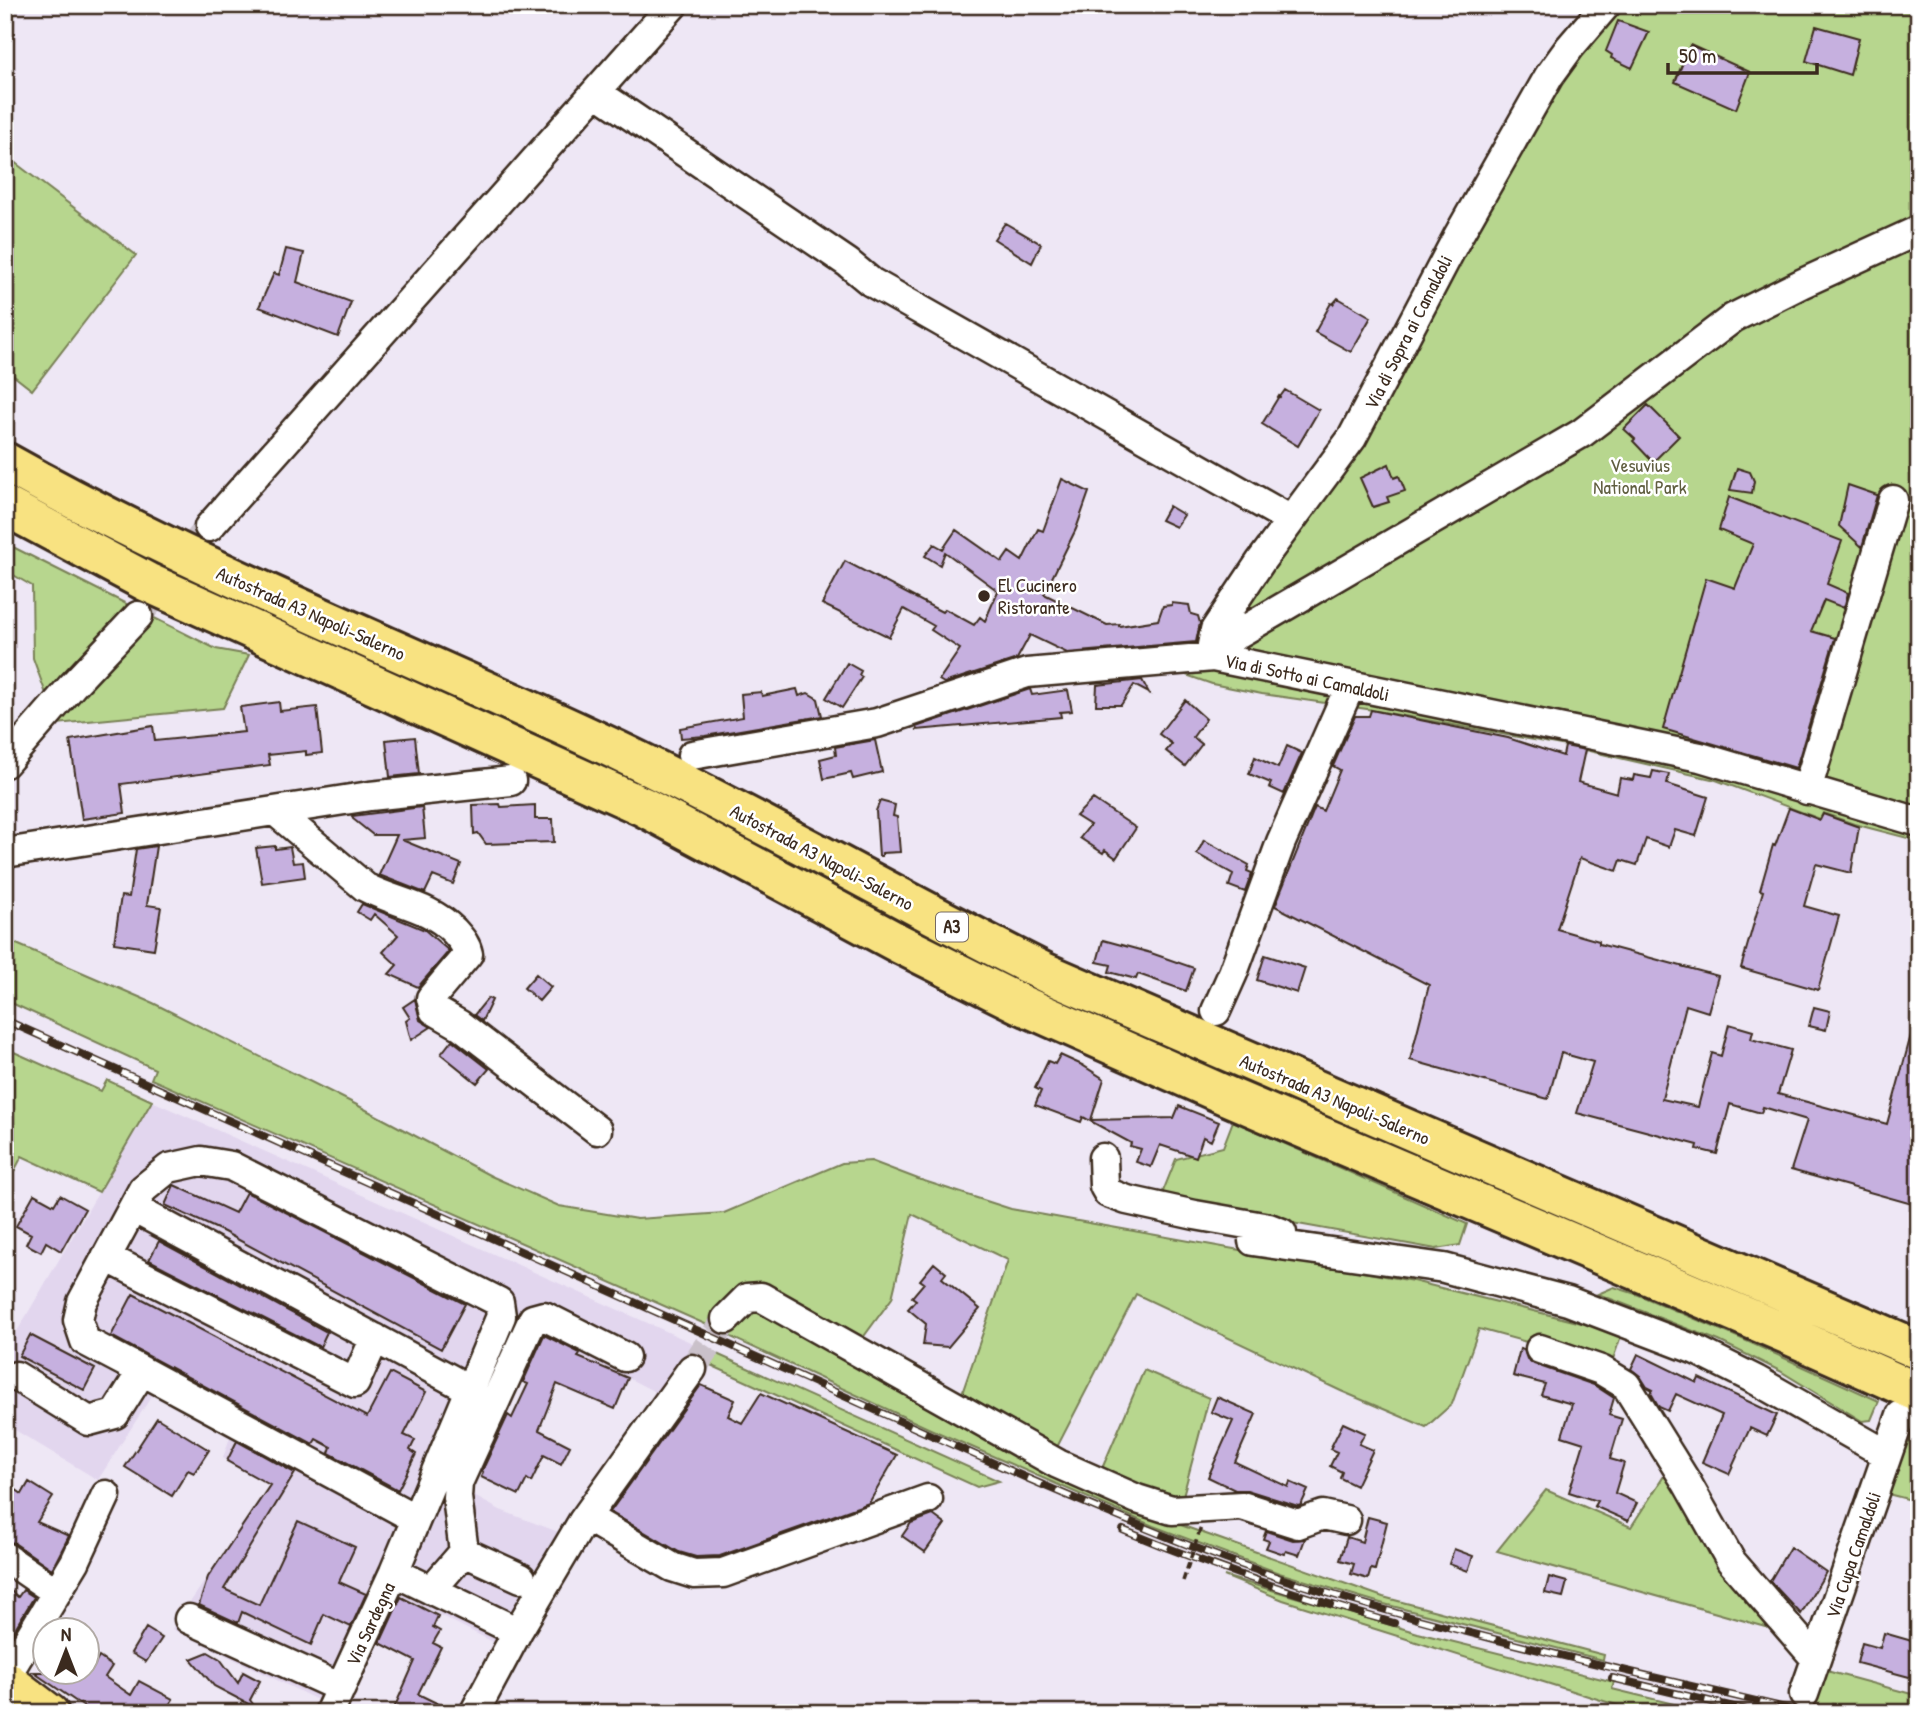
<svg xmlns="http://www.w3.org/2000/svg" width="1924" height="1718" font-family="'Patrick Hand',sans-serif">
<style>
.built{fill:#e2d6ee}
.green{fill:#b7d68e;stroke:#798056;stroke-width:2}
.building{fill:#c6b0df;stroke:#3b2a1e;stroke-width:2}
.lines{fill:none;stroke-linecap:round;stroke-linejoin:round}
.minor-tunnel{stroke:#cac1ca;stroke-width:28;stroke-dasharray:28 14;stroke-linecap:butt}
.minor-casing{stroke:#3b2a1e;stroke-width:33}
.major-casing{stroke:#3b2a1e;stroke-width:40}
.highway-casing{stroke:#3b2a1e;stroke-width:44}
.minor{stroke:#fff;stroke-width:28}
.major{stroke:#f8e281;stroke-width:35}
.highway{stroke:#f8e281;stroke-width:38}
.rail-casing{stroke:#3b2a1e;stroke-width:8}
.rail{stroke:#fff;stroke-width:5;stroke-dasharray:16;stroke-linecap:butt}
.path-bridge{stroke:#3b2a1e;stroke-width:3.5;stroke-dasharray:7 5;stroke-linecap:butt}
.poi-dot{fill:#3b2a1e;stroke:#fff;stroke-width:2.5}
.labels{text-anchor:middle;stroke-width:5;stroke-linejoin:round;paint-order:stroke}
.shield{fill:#fff;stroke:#766a62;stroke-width:2}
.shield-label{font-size:18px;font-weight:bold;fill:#3b2a1e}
.street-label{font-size:19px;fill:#3b2a1e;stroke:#fff}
.park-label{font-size:19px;fill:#605e40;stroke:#fff}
.poi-label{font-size:19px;fill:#3b2a1e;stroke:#fff;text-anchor:start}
</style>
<rect width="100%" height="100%" fill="#eee7f5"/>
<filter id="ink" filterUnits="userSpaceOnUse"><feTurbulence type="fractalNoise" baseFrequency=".0143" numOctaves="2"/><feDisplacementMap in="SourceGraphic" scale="14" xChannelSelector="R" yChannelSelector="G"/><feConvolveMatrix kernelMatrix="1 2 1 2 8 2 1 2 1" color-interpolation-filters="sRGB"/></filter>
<g filter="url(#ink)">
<path class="built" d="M152 1101 699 1346 669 1399 628 1378 538 1339 459 1488 500 1510 577 1539 513 1652 394 1592 332 1707 172 1629 270 1485 223 1458 230 1437 153 1394 98 1480 5 1424V1352Z"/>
<path class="green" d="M1595 5H1919V841L1854 824 1823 813 1820 819 1716 780 1637 762 1572 747 1367 709 1262 694 1212 684 1183 674 1201 641 1356 408Z
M5 155 136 255 32 390 5 369Z
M5 543 216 649 249 655 223 708 57 724 33 658 32 586 5 570Z
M5 939 153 1003 355 1104 491 1176 559 1206 637 1219 724 1213 842 1163 871 1161 918 1179 1011 1209 1413 1281 1622 1333 1611 1365 1479 1329 1452 1404 1426 1427 1341 1391 1136 1294 1053 1455 958 1405 1008 1260 912 1214 892 1298 859 1343 739 1299 714 1328 151 1079 155 1069 5 1000Z
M5 1048 101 1091 107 1080 152 1101 99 1192 22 1156 5 1189Z
M1233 1121 1467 1224 1460 1245 1436 1249 1160 1199 1176 1159 1223 1147Z
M1614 1287 1639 1295 1740 1338 1879 1401 1871 1420 1862 1421 1780 1371 1719 1341 1598 1294Z
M744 1303 1175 1523 1383 1597 1604 1655 1603 1660 1384 1604 1279 1573 1153 1526 928 1428 720 1332Z
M699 1346 999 1481 977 1487 693 1357Z
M1144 1370 1209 1398 1180 1507 1098 1478Z
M1908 1425 1919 1430V1502L1884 1493Z
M1664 1476 1697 1498 1784 1632 1497 1551 1546 1490 1631 1527Z
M1224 1576 1418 1633 1614 1682 1612 1689 1711 1713H1642L1283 1600Z
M1823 1670 1919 1696V1713H1870L1833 1704 1831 1708 1806 1702Z"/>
<path class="building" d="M1618 21 1649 32 1632 68 1611 58 1612 55 1606 51Z
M1816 26 1859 38 1850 75 1806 61Z
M1690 45 1750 72 1736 109 1675 82Z
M1005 223 1041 244 1032 263 994 239Z
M286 249 304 253 297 282 351 302 338 337 259 307 274 273 279 275Z
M1338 298 1371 317 1351 352 1315 332 1331 303 1333 304Z
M1285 390 1319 410 1298 446 1262 424 1279 396 1280 397Z
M1648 405 1679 436 1653 462 1633 441 1635 439 1624 429Z
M1389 464 1394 478 1399 476 1405 491 1387 497 1389 502 1373 507 1360 478Z
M1737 468 1750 472 1754 481 1752 493 1730 490Z
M1062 479 1089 492 1076 529 1044 594 1107 625 1119 624V626L1158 620 1163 606 1172 605V603L1189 605 1191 614 1198 616 1200 623 1196 642 1067 653 1030 635 1017 659 944 683 939 680 960 649 931 630 934 626 904 609 889 637 822 604 845 561 942 612 945 609 974 625 980 617 985 621 998 591 945 552 940 565 925 556 934 544 943 549 956 530 1002 562 1009 552 1022 561 1038 529 1043 531Z
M1848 485 1877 495 1862 547 1839 526Z
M1729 497 1842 541 1827 584 1848 593 1844 608 1824 600 1811 631 1835 638 1796 768 1663 729 1706 578 1735 588 1753 544 1719 530Z
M1169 506 1184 515 1176 527 1161 520Z
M847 663 861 671 859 675 862 677 842 708 826 698Z
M1142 680 1149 693 1134 685 1121 705H1096L1097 685Z
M797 689 799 696 808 693 818 699 822 716 705 736 681 738 680 728 743 717 741 694 761 692 762 696Z
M1030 689 1032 695 1068 690 1072 711 1060 712 1061 717 917 730 916 727Z
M1185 700 1206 719 1193 737 1202 744 1185 766 1166 751 1172 744 1159 734Z
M279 702 280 711 317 707 322 753 306 755V751L268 755 270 765 121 784 125 813 82 819 70 740 153 726 155 741 244 732 240 707Z
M1371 710 1508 738 1563 756 1565 746 1585 750 1578 782 1617 793 1620 778 1633 780 1634 775 1651 778 1653 771 1669 774 1667 784 1708 797 1696 836 1675 830 1669 847 1646 839 1637 865 1621 860 1617 871 1580 858 1557 929 1599 941V944L1718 976 1708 1012 1686 1005 1662 1099 1698 1107 1712 1053 1721 1056 1729 1024 1753 1031 1751 1039 1791 1050 1778 1094 1887 1124 1914 1024 1919 1025V1206L1791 1170 1807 1120 1763 1107 1761 1113 1730 1104 1717 1154 1697 1149 1698 1145 1577 1113 1593 1062 1561 1053 1548 1099 1410 1060 1429 985 1275 906 1315 807 1323 811 1340 770 1333 766 1355 716H1369Z
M415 737 419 774 390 777 386 740Z
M875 740 882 772 853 779 851 773 824 779 820 759 836 755 835 747Z
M1287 746 1302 753 1284 794 1269 787 1271 783 1249 774 1255 757 1278 768Z
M1093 799 1136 828 1116 858 1105 850 1103 853 1080 838 1090 825 1076 816Z
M880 801 895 805 893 816 897 817 900 852 882 853V856H879L876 811Z
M500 804 501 807 535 805V819H553L554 842 486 844 478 833 474 834 473 805Z
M422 807 425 838 402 840 461 864 453 884 433 876 425 893 379 875 397 835H373L353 819 352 816Z
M1789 808 1820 820 1823 814 1859 827 1851 873 1816 864 1804 906 1839 916 1818 990 1741 968 1763 891 1760 890 1773 845 1775 846Z
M1204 840 1249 865 1247 871 1252 873 1245 892 1229 886 1233 874 1197 854Z
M156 846 147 905 161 907 154 949 114 943 121 896 129 897 136 849Z
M275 846V849L290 847 293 863 303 862 305 877 262 883 256 848Z
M362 904 425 930 449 951 418 987 389 974 397 965 383 952 398 935 374 914 370 920 357 912Z
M1103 940 1151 953 1194 968 1186 991 1138 974 1136 979 1109 972 1111 965 1097 962Z
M1265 955 1305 968 1297 993 1257 980Z
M536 974 551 987 539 1001 524 988Z
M488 998 492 1000 482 1021 474 1015Z
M415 999 420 1020 431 1027 411 1040 406 1021 410 1018 403 1007Z
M1814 1007 1830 1011 1826 1030 1809 1026Z
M452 1040 489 1069 477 1083 441 1054Z
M1060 1055 1082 1065 1104 1079 1091 1120 1174 1118 1179 1106 1219 1122 1211 1141 1203 1137 1196 1157 1160 1145 1151 1167 1136 1162 1141 1149 1130 1146 1131 1143 1083 1117 1081 1122 1035 1105 1041 1091 1035 1088 1048 1061 1055 1064Z
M174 1185 235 1213 246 1192 465 1304 441 1349 224 1232 165 1205Z
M34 1194 54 1205 60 1195 85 1209 61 1251 46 1242 41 1252 26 1244 31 1234 16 1226Z
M159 1241 327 1332 320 1347 149 1260Z
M934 1263 946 1273 942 1278 980 1309 948 1347 923 1345 926 1324 908 1309 916 1300 912 1297 924 1283 920 1280Z
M133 1294 367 1417 390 1373 426 1392 404 1435 415 1440 410 1450 416 1454 398 1490 329 1453 331 1447 316 1439 313 1444 111 1336Z
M30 1335 95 1369 84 1390 19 1356Z
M544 1335 580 1353 578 1357 628 1378 615 1409 557 1384 539 1430 570 1446 561 1464 544 1455 531 1482 527 1479 519 1495 481 1477 483 1472 482 1471 508 1415 512 1418 528 1384 523 1382Z
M1520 1349 1524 1350 1527 1359 1534 1364 1594 1385 1614 1398 1609 1415 1622 1419 1610 1459 1624 1463 1615 1493 1637 1503 1628 1521 1594 1506 1597 1501 1569 1492 1584 1443 1562 1436 1572 1404 1541 1395 1545 1384 1513 1376Z
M1638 1354 1697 1383 1699 1378 1777 1415 1767 1436 1750 1428 1729 1474 1702 1462 1722 1415 1676 1394 1668 1411 1659 1407 1651 1393 1653 1390 1647 1387 1640 1376 1631 1369Z
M701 1385 735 1400 728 1416 742 1423 761 1393 897 1455 869 1503 720 1556 696 1557 679 1552 610 1512Z
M1217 1397 1256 1414 1235 1462 1288 1487 1290 1482 1308 1490 1301 1505 1298 1506 1247 1490H1235L1208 1477 1233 1421 1211 1412Z
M157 1418 209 1450 194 1473 188 1470 172 1496 125 1467Z
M1343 1423 1365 1433 1359 1444 1373 1450 1356 1486 1340 1478 1342 1472 1330 1466 1337 1452 1330 1449Z
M237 1441 295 1473 224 1589 259 1605 298 1521 355 1547 339 1582 366 1594 351 1627 324 1614 311 1645 242 1612 238 1623 199 1605 208 1577 270 1485 227 1461Z
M5 1482 22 1494 29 1482 53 1497 37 1522 69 1536 52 1569 14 1543 5 1541Z
M933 1515 945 1524 925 1552 902 1536 911 1523Z
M1368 1517 1387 1522 1375 1570 1371 1569 1368 1579 1351 1574 1354 1564 1340 1560 1347 1537 1362 1542Z
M1266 1531 1293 1540 1305 1539 1299 1555 1286 1551 1284 1554 1266 1548 1269 1541 1263 1539Z
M1790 1547 1826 1572 1801 1614 1770 1581Z
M1454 1549 1473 1556 1468 1571 1449 1564Z
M1549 1577 1567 1582 1563 1597 1545 1593Z
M5 1586 18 1597 23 1590 34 1597 5 1645Z
M401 1597 438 1616 433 1627 440 1631 433 1643 441 1647 418 1694 457 1713H392L415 1661 380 1643Z
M146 1628 162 1638 146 1662 131 1653Z
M1884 1633 1919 1643V1655L1913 1678 1857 1663 1862 1643 1880 1648Z
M208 1652 220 1659 238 1683 243 1672 260 1681 250 1700 256 1708 214 1686 191 1659Z
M99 1657 112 1666 105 1677 131 1695 139 1681 173 1699 164 1713H93L33 1672H88V1666L92 1669Z"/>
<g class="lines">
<path class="minor-tunnel" d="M138 616 209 527
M692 1369 726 1319"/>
<defs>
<path id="minor" d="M596 92 848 263 871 282 1291 520
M209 527 673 5
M1213 657 1234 636 1582 433 1733 318 1803 283 1919 230
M1213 657 1212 645 1215 630 1261 561 1352 438 1458 236 1549 76 1570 47 1606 5
M692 755 877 723 1027 673 1213 657 1700 757 1919 822
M5 763 72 686 138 616
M1807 790 1893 500
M275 811 365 887C395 903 429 905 454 931 461 939 466 944 468 954L431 998 434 1010 460 1025 597 1130
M5 853 370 796 511 781
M1216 1011 1233 973 1281 842 1350 686
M1103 1158 1104 1186 1108 1193 1127 1200 1195 1215 1269 1228 1282 1233
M133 1208 471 1390
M1253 1241 1444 1268 1568 1301 1696 1350 1756 1380 1886 1454
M106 1257 355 1383 375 1338
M726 1319 747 1298 761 1297 1058 1464 1137 1499 1172 1510 1242 1506 1298 1524 1323 1515 1346 1520
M1540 1349 1601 1370 1626 1385 1687 1483 1731 1561 1816 1659
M142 1371 416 1519
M16 1376 89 1421 115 1414 142 1371 85 1341 78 1320 82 1302 143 1189 169 1168 201 1161 231 1166 499 1302 501 1316 394 1572
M583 1521 595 1522 672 1567 694 1574 723 1573 928 1499
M464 1552 457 1497 458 1483 533 1319 544 1316 625 1357
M5 1557 56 1592
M431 1590 464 1552 521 1578
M189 1619 341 1688
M5 1678 75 1562 106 1495
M1804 1694 1901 1415
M329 1713 394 1572 506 1626
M474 1713 519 1629 583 1521 692 1369"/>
<path id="major" d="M5 1678 51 1713"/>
<path id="highway" d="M5 462C202 573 413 654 616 750 762 820 901 901 1046 973L1919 1350
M5 506 147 582 644 807 900 944 1020 1004 1227 1096 1789 1335 1919 1393"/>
</defs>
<use href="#minor" class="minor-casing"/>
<use href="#major" class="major-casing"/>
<use href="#highway" class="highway-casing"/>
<use href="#minor" class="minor"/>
<use href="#major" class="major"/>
<use href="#highway" class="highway"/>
<defs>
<path id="rail" d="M5 1020 1029 1479C1120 1518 1211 1557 1305 1586 1470 1638 1639 1673 1807 1713
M1123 1530C1212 1567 1302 1597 1394 1623
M1612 1678 1759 1713"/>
</defs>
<use href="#rail" class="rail-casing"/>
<use href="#rail" class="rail"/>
<path class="path-bridge" d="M1183 1581 1201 1527"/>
</g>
</g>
<circle class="poi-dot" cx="984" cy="596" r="7"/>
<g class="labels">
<rect class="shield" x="936" y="912.5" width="32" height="29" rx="5"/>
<g class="shield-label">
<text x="952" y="933">A3</text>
</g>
<g class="street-label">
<text transform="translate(1408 332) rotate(-63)" y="7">Via di Sopra ai Camaldoli</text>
<text transform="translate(311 613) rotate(24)" y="7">Autostrada A3 Napoli-Salerno</text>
<text transform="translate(1307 677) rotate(12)" y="7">Via di Sotto ai Camaldoli</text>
<text transform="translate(822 857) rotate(28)" y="7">Autostrada A3 Napoli-Salerno</text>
<text transform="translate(1335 1099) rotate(23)" y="7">Autostrada A3 Napoli-Salerno</text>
<text transform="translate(1853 1555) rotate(-71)" y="7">Via Cupa Camaldoli</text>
<text transform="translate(370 1624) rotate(-65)" y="7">Via Sardegna</text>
</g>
<g class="park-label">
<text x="1640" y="472">Vesuvius<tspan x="1640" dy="22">National Park</tspan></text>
</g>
<g class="poi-label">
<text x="998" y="592">El Cucinero<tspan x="998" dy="22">Ristorante</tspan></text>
</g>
</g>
<rect width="1924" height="1718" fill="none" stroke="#fff" stroke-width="28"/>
<rect x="14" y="14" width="1896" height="1690" fill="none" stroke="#3b2a1e" stroke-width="2.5" filter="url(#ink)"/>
<g transform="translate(66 1651)"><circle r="33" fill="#ffffff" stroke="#b1aaa5" stroke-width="2"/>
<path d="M0-5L12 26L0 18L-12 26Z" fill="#3b2a1e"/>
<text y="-10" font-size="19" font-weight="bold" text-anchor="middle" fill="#3b2a1e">N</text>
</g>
<path d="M1668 63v10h149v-10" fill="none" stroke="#3b2a1e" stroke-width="3.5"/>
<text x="1679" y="63" font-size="21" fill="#3b2a1e" stroke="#ffffff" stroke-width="5" paint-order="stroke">50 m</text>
</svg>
